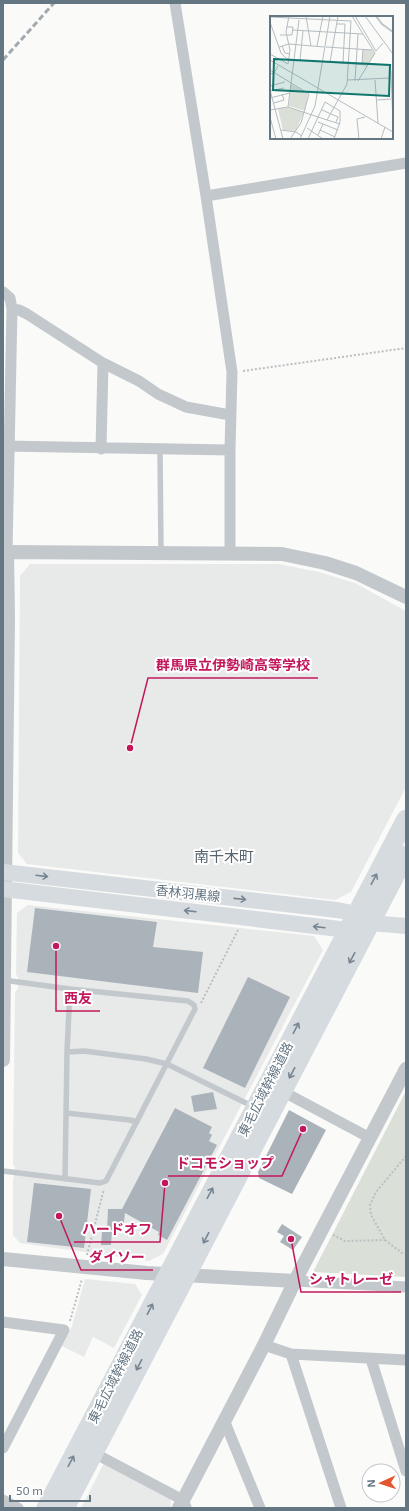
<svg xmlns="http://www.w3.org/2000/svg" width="409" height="1511" font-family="'Exo 2','Noto Sans JP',sans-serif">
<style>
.built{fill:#e8e9e9}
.green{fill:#dadfd7}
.building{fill:#aab3b9}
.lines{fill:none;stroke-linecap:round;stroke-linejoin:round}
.path{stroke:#bbbfc2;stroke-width:2;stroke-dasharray:2 2;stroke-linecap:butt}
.service{stroke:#c3c8cc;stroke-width:5.5}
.minor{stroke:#c3c8cc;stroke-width:11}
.tertiary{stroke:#c3c8cc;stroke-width:14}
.secondary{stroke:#d6dbdf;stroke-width:16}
.trunk{stroke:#d6dbdf;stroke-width:19}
.rail{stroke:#a2aab0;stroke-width:3;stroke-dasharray:6 3;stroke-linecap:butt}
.oneway{stroke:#768591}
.labels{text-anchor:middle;stroke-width:4;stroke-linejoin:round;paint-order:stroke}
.street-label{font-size:13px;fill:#657683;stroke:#fff}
.quarter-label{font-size:15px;fill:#57646e;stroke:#fff}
.inset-river{fill:none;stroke:#bbc7cb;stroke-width:2}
.inset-road{fill:none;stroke:#b5bdc2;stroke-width:1}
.view{fill:#0f766e;fill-opacity:0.15;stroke:#0f766e;stroke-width:2}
.inset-edge{fill:none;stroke:#657683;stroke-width:2}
.leader{fill:none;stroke:#c2185b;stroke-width:1.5}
.callout-dot{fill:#c2185b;stroke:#fff;stroke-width:1.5}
.callout-label{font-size:14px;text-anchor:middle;font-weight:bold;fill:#c2185b;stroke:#fff;stroke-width:4;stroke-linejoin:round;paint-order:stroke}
</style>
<rect width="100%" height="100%" fill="#fafaf8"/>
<path class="built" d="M30 564H279L319 572 355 583 406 611V787L351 892 335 900 27 864 18 853 20 576Z
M28 905 314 936 323 950 163 1254 149 1261 20 1243 13 1235V1183L15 1168 13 1164 15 993 18 988V978L16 974 17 913Z
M85 1279 135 1284 142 1295 114 1348 93 1337 84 1357 62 1346 72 1326Z
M104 1463 170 1496 171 1508H81Z"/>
<path class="green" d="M406 1091V1277L313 1272Z"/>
<path class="building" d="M35 908 157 922 153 947 203 952 198 993 27 972Z
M248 977 290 997 245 1088 203 1068Z
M213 1092 217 1109 194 1112 191 1096Z
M175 1108 212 1127 209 1133 212 1135 209 1141 217 1145 167 1240 158 1235 159 1232 125 1213 123 1230H107L108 1209H122Z
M289 1110 326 1130 292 1194 259 1178 258 1172Z
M34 1183 91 1189 84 1248 27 1242Z
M282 1224 302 1237 293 1250 280 1242 284 1236 277 1232Z
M102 1232H112L111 1245H101Z"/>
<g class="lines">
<path class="path" d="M243 371 406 348
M201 1003 238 930
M406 1156 376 1192 370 1205 371 1215 385 1240 402 1253H406
M333 1235 345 1241 385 1240
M87 1255 104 1189
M70 1321 82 1279"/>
<path class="service" d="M160 450 161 553
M67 1052 84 1051 146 1059 167 1064 254 1107
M66 1113 130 1120 137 1122
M3 1171 100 1183 106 1181 195 1009 194 1005 188 1001 70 989 3 980
M65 1179 67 1052 70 989"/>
<path class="minor" d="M175 3 206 196 232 372 230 450V553
M206 196 406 163
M3 292 10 298 12 309 7 552
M12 309 19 310 27 314 103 363 139 381 158 394 186 407 230 415
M4 446 230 450
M101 449 103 363
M282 1091 370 1138
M295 1281 406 1287
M3 1322 64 1330 3 1448
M264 1345 291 1354 406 1360
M291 1354 341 1508
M371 1359 406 1471
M224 1420 260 1508
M94 1453 183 1500 186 1507
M3 1500 18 1508"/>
<path class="tertiary" d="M3 552 282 554 325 563 356 573 406 597
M3 1060 8 617 7 552
M3 1259 147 1273 295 1281
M179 1508 264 1345 295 1281 406 1069"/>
<path class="secondary" d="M3 872 337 910 357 914 367 921
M3 889 348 930 370 923 406 926"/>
<path class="trunk" d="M46 1508 406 819
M65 1508 406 855"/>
<path class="rail" d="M3 60 54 3"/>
</g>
<defs><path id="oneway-shaft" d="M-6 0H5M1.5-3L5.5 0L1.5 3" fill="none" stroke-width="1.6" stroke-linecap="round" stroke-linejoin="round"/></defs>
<g class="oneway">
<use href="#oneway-shaft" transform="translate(42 876) rotate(7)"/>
<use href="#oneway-shaft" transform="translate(374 879) rotate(-62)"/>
<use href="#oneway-shaft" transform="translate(240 899) rotate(6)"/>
<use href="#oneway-shaft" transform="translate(190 911) rotate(-173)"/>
<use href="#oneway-shaft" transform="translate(319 927) rotate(-173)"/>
<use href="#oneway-shaft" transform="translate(352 958) rotate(118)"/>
<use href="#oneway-shaft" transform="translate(296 1028) rotate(-63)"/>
<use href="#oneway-shaft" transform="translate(292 1073) rotate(118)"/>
<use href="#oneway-shaft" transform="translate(210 1193) rotate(-62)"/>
<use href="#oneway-shaft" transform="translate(206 1238) rotate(117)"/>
<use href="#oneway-shaft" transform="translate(150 1309) rotate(-63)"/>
<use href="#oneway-shaft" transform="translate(139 1365) rotate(117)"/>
<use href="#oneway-shaft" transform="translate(71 1461) rotate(-62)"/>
</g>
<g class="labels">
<g class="street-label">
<text transform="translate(188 893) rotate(6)" y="5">香林羽黒線</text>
<text transform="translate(265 1089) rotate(-63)" y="5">東毛広域幹線道路</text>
<text transform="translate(115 1376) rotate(-63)" y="5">東毛広域幹線道路</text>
</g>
<g class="quarter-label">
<text x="224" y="862">南千木町</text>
</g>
</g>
<g transform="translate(270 16)">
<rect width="123" height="123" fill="#fafaf8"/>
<path d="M93 34H102L105 38 98 48H92ZM21 68 38 78 35 95 19 90ZM15 91 34 96 26 115 13 114 8 93Z" fill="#dadfd7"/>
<path class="inset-river" d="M106 0 112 8 123 16"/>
<path class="inset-road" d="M36 0 41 30M82 0 93 18M85 0 106 35 113 27M95 0 123 38M0 1 81 5 77 68 57 104 18 91 0 94M0 6 11 37 17 43 97 49M67 8H75L73 47M23 14 57 16M58 16 93 18 105 37 88 65M10 19H22L23 11H17M12 30 15 37 20 38M47 30 53 0M9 31 19 28 54 31M56 31 102 34M0 38 18 48 20 34 16 16 19 0M0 44 123 116M30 44 33 15M60 46 68 0M92 48 93 33M0 54 39 78 31 107 20 123M121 55 123 109M0 58 4 57 8 50M77 64 120 62M105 64 108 107M85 65 88 18M0 70 15 66M0 74 13 123M0 75 14 72M0 82 20 77M107 84 121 83M4 87 14 84 12 78M18 91 29 4M52 94 68 101 66 106M0 101 6 123M57 104 70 108M48 106 68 114M37 112 53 123M11 114 26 116 32 120M50 114 65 121M48 119 53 108M30 123 45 90 60 0M38 123 55 86 70 95V106L64 123M89 123 87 103 95 101M111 123 115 111"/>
<path class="view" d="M4 43 120 49 119 80 3 74Z"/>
<rect width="123" height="123" class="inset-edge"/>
</g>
<path class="leader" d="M130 748L148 678H318M56 946L56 1011H100M303 1129L282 1176H168M165 1183L160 1242H74M59 1216L81 1270H153M291 1239L301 1292H401"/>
<g class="callout-dot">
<circle cx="130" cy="748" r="4"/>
<circle cx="56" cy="946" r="4"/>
<circle cx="303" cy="1129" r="4"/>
<circle cx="165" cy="1183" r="4"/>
<circle cx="59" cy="1216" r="4"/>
<circle cx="291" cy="1239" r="4"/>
</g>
<g class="callout-label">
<text x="233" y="670">群馬県立伊勢崎高等学校</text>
<text x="78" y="1003">西友</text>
<text x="225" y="1168">ドコモショップ</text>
<text x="117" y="1234">ハードオフ</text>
<text x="117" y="1262">ダイソー</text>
<text x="351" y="1284">シャトレーゼ</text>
</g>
<rect width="409" height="1511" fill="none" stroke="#657683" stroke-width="8"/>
<g transform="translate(381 1483) rotate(267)"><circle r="19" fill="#ffffff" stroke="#c1c8cd"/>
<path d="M0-3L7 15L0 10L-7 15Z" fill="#e4572e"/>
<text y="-6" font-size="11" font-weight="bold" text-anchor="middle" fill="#657683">N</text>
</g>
<path d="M10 1495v6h80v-6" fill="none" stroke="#657683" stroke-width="2"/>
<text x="16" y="1495" font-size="12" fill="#657683" stroke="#ffffff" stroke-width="3" paint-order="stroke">50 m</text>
</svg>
